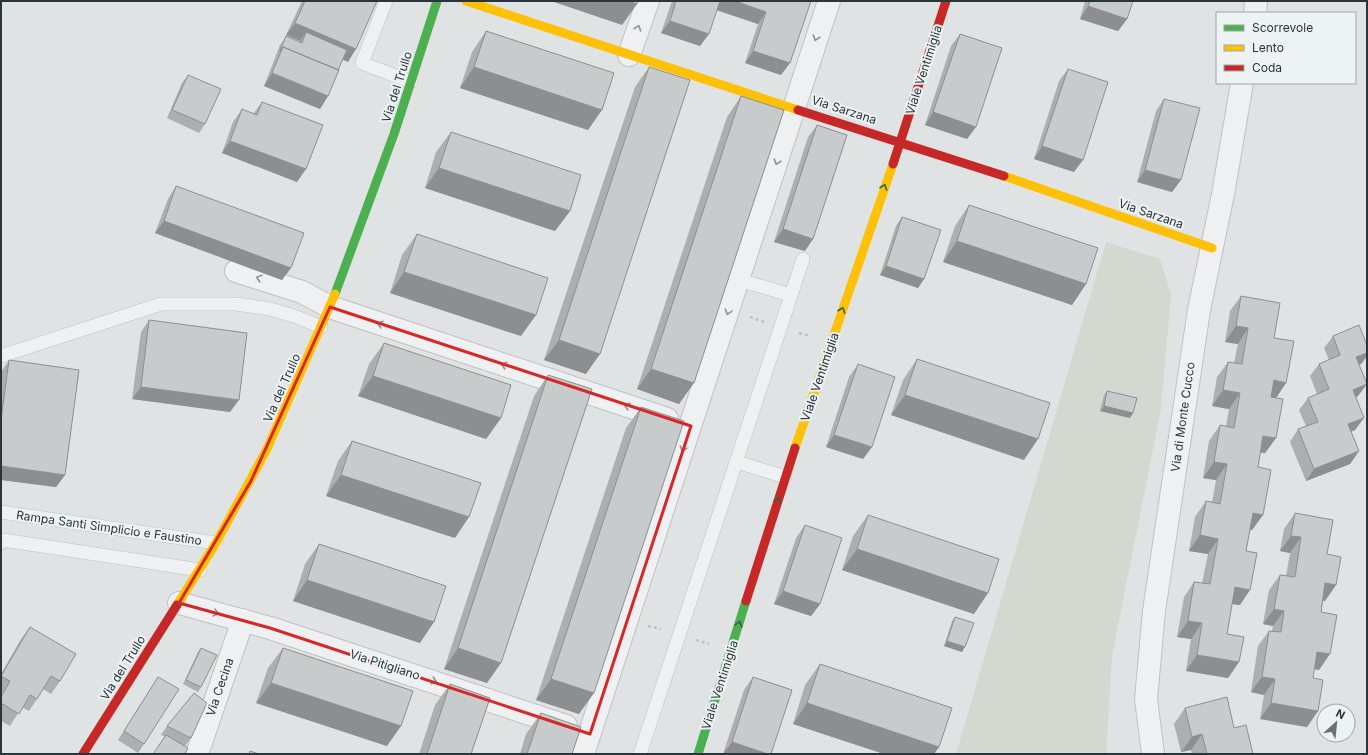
<svg xmlns="http://www.w3.org/2000/svg" width="1368" height="755" font-family="Inter,sans-serif">
<style>
.green{fill:#d3d8d0}
.lines{fill:none;stroke-linecap:round;stroke-linejoin:round}
.lane-casing{stroke:#bec1c2;stroke-width:14}
.street-casing{stroke:#bec1c2;stroke-width:24}
.path{stroke:#bec2c3;stroke-width:2.5;stroke-dasharray:3 3;stroke-linecap:butt}
.lane{stroke:#eef0f1;stroke-width:13}
.street{stroke:#eef0f1;stroke-width:22}
.fast{stroke:#4caf50;stroke-width:9}
.slow{stroke:#ffc107;stroke-width:9}
.jam{stroke:#c62828;stroke-width:9}
.wall{fill:#acafaf}
.shaded-wall{fill:#8c8e8f}
.building{fill:#c8cbcc;stroke:#8c8e8f}
.oneway{stroke:#8c9296}
.oneway2{stroke:#356042}
.marked{fill:none;stroke:#d62828;stroke-width:3;stroke-linejoin:round}
.labels{text-anchor:middle;stroke-width:4;stroke-linejoin:round;paint-order:stroke}
.street-label{font-size:12px;fill:#29353b;stroke:#edf2f3}
</style>
<rect width="100%" height="100%" fill="#e0e3e4"/>
<path class="green" d="M1106 242 1160 259 1171 294 1161 409 1112 656 1106 754H956Z"/>
<g class="lines">
<defs>
<path id="lane" d="M386 1 362 63 411 82
M739 280 791 295
M1 356 161 304H236L270 309 294 316 321 327
M737 462 785 477
M1 512 216 543
M1 543 3 540 200 570
M640 754 803 259"/>
<path id="street" d="M1255 13 1256 1
M629 55 648 1
M236 271 302 292 330 307 667 419
M179 603 270 628 566 726
M197 754 243 620
M583 754 829 1
M1153 754 1146 699 1154 611 1199 310 1223 194 1242 83"/>
</defs>
<use href="#lane" class="lane-casing"/>
<use href="#street" class="street-casing"/>
<path class="path" d="M750 317 764 322
M799 333 810 336
M648 626 661 629
M696 640 709 644"/>
<use href="#lane" class="lane"/>
<use href="#street" class="street"/>
<path class="fast" d="M335 294 394 134 437 1
M698 754 746 601"/>
<path class="slow" d="M466 1 798 110
M1004 176 1212 248
M795 448 893 164
M177 605 216 543 267 449 335 294"/>
<path class="jam" d="M798 110 1004 176
M893 164 946 1
M746 601 795 448
M83 754 177 605"/>
</g>
<path class="wall" d="M302 1H377L348 62 343 59 328 96 320 109 264 86 280 45 286 36 300 42V41L286 35Z
M672 1H811L781 75 745 63 758 24 717 10 700 46 661 33Z
M1085 1H1133L1127 19 1118 31 1080 19Z
M486 31 588 130 460 88 472 52Z
M960 34 967 139 925 125 951 46Z
M649 67 586 374 544 360 635 87Z
M1068 69 1074 172 1034 159 1059 81Z
M188 75 205 124 199 133 167 118 182 83Z
M741 96 679 404 637 389 727 117Z
M1164 99 1172 192 1137 182 1156 111Z
M262 102 297 182 222 153 233 122 242 109 253 114Z
M817 125 805 251 774 242 808 137Z
M451 132 570 211 555 231 425 188 436 152Z
M176 186 282 280 155 233 168 199Z
M969 205 1086 284 1072 305 943 262 955 226Z
M902 217 924 279 918 288 880 275 896 226Z
M417 234 521 336 390 293 402 255Z
M1241 296 1274 338 1286 383 1276 398V438L1265 453H1260L1258 467 1263 515 1252 530H1250L1246 551 1240 605 1232 604 1227 634 1239 662 1228 678 1186 671 1191 639 1177 637 1184 597 1194 582 1202 583 1208 554 1189 551 1195 517 1206 501 1212 502 1216 480 1203 478 1209 441 1220 425 1226 426 1229 409 1212 406 1217 377 1228 362 1234 363 1238 344 1225 342 1230 311Z
M149 320 230 412 132 399 141 332Z
M1333 336 1367 345V356L1361 364 1359 365 1358 396 1356 397 1355 430 1351 432 1359 451 1350 464 1306 481 1290 442 1298 429 1306 426 1299 410 1308 398 1317 394 1310 376 1319 364 1329 360 1324 348Z
M384 343 501 418 486 439 358 396 369 364Z
M917 359 1024 460 891 415 903 380Z
M9 360 65 475 56 487 1 480V372Z
M858 364 863 459 826 447 849 377Z
M548 375 487 683 444 669 534 396Z
M1107 391 1133 413 1130 418 1100 411 1104 395Z
M641 407 579 714 536 700 626 428Z
M352 441 455 538 326 496 338 461Z
M1295 513 1327 554 1325 601 1323 600 1321 612 1319 670 1314 669 1313 678 1318 711 1307 727 1260 719 1264 695 1251 692 1258 646 1269 631H1272L1273 626 1263 624 1269 590 1280 575 1286 576 1290 553 1280 551 1284 529Z
M868 515 974 614 842 570 853 536Z
M805 525 820 604 811 616 774 604 796 538Z
M319 544 420 643 293 601 305 564Z
M955 617 962 652 944 646 952 621Z
M30 627 60 681 51 694 43 689 37 699 29 711 22 707 10 726 1 721V674L21 639Z
M201 648V687L198 692 183 684 198 652Z
M283 648 387 746 256 703 268 668Z
M820 664 939 747 934 754H884L793 724 805 685Z
M158 677 144 744 138 753 118 740Z
M753 677 792 690 723 754 744 690Z
M450 684 471 754H419L435 705Z
M1185 708 1234 728 1253 754H1192L1191 750 1181 752 1174 724Z
M541 713 572 754H520L526 734Z
M167 726 191 738 185 746 161 735Z"/>
<path class="shaded-wall" d="M551 1H628L637 4 622 25Z
M718 1H735L766 12 758 24 713 9Z
M1088 6 1127 19 1118 31 1080 19Z
M670 21 709 34 700 46 661 33Z
M295 23 356 49 348 62 302 42 306 32 300 41 286 35Z
M753 51 790 63 781 75 745 63Z
M474 67 602 110 588 130 460 88Z
M272 73 328 96 320 109 264 86Z
M933 112 976 127 967 139 925 125Z
M230 141 306 169 297 182 222 153Z
M1042 146 1083 160 1074 172 1034 159Z
M439 168 570 211 555 231 425 188Z
M1145 170 1181 180 1172 192 1137 182Z
M164 221 291 268 282 280 155 233Z
M783 229 813 239 805 251 774 242Z
M957 241 1086 284 1072 305 943 262Z
M886 266 924 279 918 288 880 275Z
M404 272 536 315 521 336 390 293Z
M1236 326 1248 328 1238 344 1225 342Z
M559 340 600 354 586 374 544 360Z
M1367 353V356L1361 364 1347 369 1356 357Z
M651 369 694 383 679 404 637 389Z
M373 376 501 418 486 439 358 396Z
M1274 380 1286 383 1276 398 1263 396Z
M1367 384 1358 396 1344 402 1353 390Z
M141 387 239 400 230 412 132 399Z
M1223 390 1240 393 1229 409 1212 406Z
M905 395 1038 439 1024 460 891 415Z
M1104 406 1133 413 1130 418 1100 411Z
M1364 418 1355 430 1339 436 1348 424Z
M834 435 872 447 863 459 826 447Z
M1263 436 1276 438 1265 453 1252 451Z
M1359 451 1350 464 1306 481 1314 469Z
M1214 462 1227 464 1216 480 1203 478Z
M1 466 65 475 56 487 1 480Z
M341 475 469 517 455 538 326 496Z
M1253 513 1263 515 1252 530 1242 529Z
M1200 535 1218 539 1208 554 1189 551Z
M1291 536 1301 537 1290 553 1280 551Z
M857 549 988 593 974 614 842 570Z
M307 580 434 622 420 643 293 601Z
M1325 583 1336 585 1325 601 1315 599Z
M1235 587 1250 590 1240 605 1224 603Z
M783 591 820 604 811 616 774 604Z
M1274 609 1284 611 1273 626 1263 624Z
M1188 621 1202 623 1191 639 1177 637Z
M947 641 965 647 962 652 944 646Z
M458 648 501 663 487 683 444 669Z
M1317 652 1330 654 1319 670 1306 667Z
M1197 655 1239 662 1228 678 1186 671Z
M1262 677 1275 679 1264 695 1251 692Z
M551 679 594 693 579 714 536 700Z
M271 683 401 726 387 746 256 703Z
M807 703 939 747 934 754H884L793 724Z
M1271 703 1318 711 1307 727 1260 719Z
M1202 734 1191 750 1181 752 1192 737Z
M732 742 768 754H723Z"/>
<path class="building" d="M305 1H377L356 49 295 23Z
M628 1H638L637 4Z
M676 1H720L709 34 670 21Z
M735 1H811L790 63 753 51 766 12Z
M1090 1H1133L1127 19 1088 6Z
M486 31 614 73 602 110 474 67Z
M306 32 347 50 338 70 283 47 280 51 286 36 302 43Z
M960 34 1002 48 976 127 933 112Z
M283 47 339 70 328 96 272 73Z
M649 67 690 80 600 354 559 340Z
M1068 69 1108 82 1083 160 1042 146Z
M188 75 221 89 205 124 172 110Z
M741 96 784 110 694 383 651 369Z
M1164 99 1200 108 1181 180 1145 170Z
M262 102 323 125 306 169 230 141 242 109 257 115Z
M817 125 847 135 813 239 783 229Z
M451 132 581 175 570 211 439 168Z
M176 186 304 233 291 268 164 221Z
M969 205 1098 248 1086 284 957 241Z
M902 217 941 230 924 279 886 266Z
M417 234 548 278 536 315 404 272Z
M1241 296 1280 303 1274 338 1294 341 1286 383 1274 380 1271 397 1283 399 1276 438 1263 436 1258 467 1271 470 1263 515 1253 513 1246 551 1257 553 1250 590 1235 587 1227 634 1244 637 1239 662 1197 655 1202 623 1188 621 1194 582 1210 584 1218 539 1200 535 1206 501 1220 504 1227 464 1214 462 1220 425 1234 428 1240 393 1223 390 1228 362 1242 364 1248 328 1236 326Z
M149 320 247 333 239 400 141 387Z
M1359 325 1367 345V353L1356 357 1367 384 1353 390 1364 418 1348 424 1359 451 1314 469 1298 429 1318 422 1308 398 1329 389 1319 364 1340 355 1333 336Z
M384 343 511 385 501 418 373 376Z
M917 359 1050 403 1038 439 905 395Z
M9 360 79 370 65 475 1 466V420Z
M858 364 895 377 872 447 834 435Z
M548 375 592 389 501 663 458 648Z
M1107 391 1137 398 1133 413 1104 406Z
M641 407 684 421 594 693 551 679Z
M352 441 481 483 469 517 341 475Z
M1295 513 1333 520 1327 554 1341 557 1336 585 1325 583 1321 612 1337 615 1330 654 1317 652 1313 678 1323 680 1318 711 1271 703 1275 679 1262 677 1269 631 1281 632 1284 611 1274 609 1280 575 1295 577 1301 537 1291 536Z
M868 515 999 559 988 593 857 549Z
M805 525 842 538 820 604 783 591Z
M319 544 446 586 434 622 307 580Z
M955 617 974 623 965 647 947 641Z
M30 627 76 654 60 681 51 676 37 699 30 695 19 714 1 703V697L10 681 1 676Z
M201 648 217 655 201 687 186 680Z
M283 648 413 691 401 726 271 683Z
M820 664 952 708 939 747 807 703Z
M158 677 179 689 144 744 124 731Z
M753 677 792 690 771 754H768L732 742Z
M450 684 490 698 471 754H427Z
M194 693 207 703 191 738 167 726Z
M1227 697 1234 728 1246 725 1253 754H1207L1202 734 1192 737 1185 708Z
M541 713 581 727 572 754H527Z
M166 735 188 748 185 754H153Z
M250 751 259 754H249Z"/>
<defs><path id="oneway-chevron" d="M-2-3.5L2.5 0L-2 3.5" fill="none" stroke-width="1.6" stroke-linecap="round" stroke-linejoin="round"/></defs>
<g class="oneway">
<use href="#oneway-chevron" transform="translate(638 28) rotate(-71)"/>
<use href="#oneway-chevron" transform="translate(816 38) rotate(108)"/>
<use href="#oneway-chevron" transform="translate(777 162) rotate(108)"/>
<use href="#oneway-chevron" transform="translate(259 278) rotate(-162)"/>
<use href="#oneway-chevron" transform="translate(728 312) rotate(108)"/>
<use href="#oneway-chevron" transform="translate(380 324) rotate(-162)"/>
<use href="#oneway-chevron" transform="translate(504 365) rotate(-162)"/>
<use href="#oneway-chevron" transform="translate(627 406) rotate(-162)"/>
<use href="#oneway-chevron" transform="translate(683 449) rotate(108)"/>
<use href="#oneway-chevron" transform="translate(216 613) rotate(15)"/>
<use href="#oneway-chevron" transform="translate(434 681) rotate(18)"/>
</g>
<g class="oneway2">
<use href="#oneway-chevron" transform="translate(884 187) rotate(-71)"/>
<use href="#oneway-chevron" transform="translate(842 310) rotate(-71)"/>
<use href="#oneway-chevron" transform="translate(778 500) rotate(-72)"/>
<use href="#oneway-chevron" transform="translate(739 624) rotate(-72)"/>
</g>
<path class="marked" d="M330 307 691 426 590 734 270 628 179 603 251 481Z"/>
<g class="labels">
<g class="street-label">
<text transform="translate(924 70) rotate(-72)" y="4">Viale Ventimiglia</text>
<text transform="translate(397 87) rotate(-72)" y="4">Via del Trullo</text>
<text transform="translate(844 110) rotate(18)" y="4">Via Sarzana</text>
<text transform="translate(1151 214) rotate(19)" y="4">Via Sarzana</text>
<text transform="translate(820 377) rotate(-71)" y="4">Viale Ventimiglia</text>
<text transform="translate(282 388) rotate(-66)" y="4">Via del Trullo</text>
<text transform="translate(1183 417) rotate(-82)" y="4">Via di Monte Cucco</text>
<text transform="translate(109 528) rotate(8)" y="4">Rampa Santi Simplicio e Faustino</text>
<text transform="translate(385 665) rotate(18)" y="4">Via Pitigliano</text>
<text transform="translate(123 668) rotate(-58)" y="4">Via del Trullo</text>
<text transform="translate(720 685) rotate(-72)" y="4">Viale Ventimiglia</text>
<text transform="translate(220 687) rotate(-71)" y="4">Via Cecina</text>
</g>
</g>
<rect width="1368" height="755" fill="none" stroke="#29353b" stroke-width="4"/>
<rect x="1216" y="12" width="140" height="72" fill="#edf2f3" stroke="#9fa6a9"/>
<rect x="1224" y="25" width="20" height="6" fill="#4caf50" stroke="#9fa6a9"/>
<text x="1252" y="32" font-size="12" fill="#29353b">Scorrevole</text>
<rect x="1224" y="45" width="20" height="6" fill="#ffc107" stroke="#9fa6a9"/>
<text x="1252" y="52" font-size="12" fill="#29353b">Lento</text>
<rect x="1224" y="65" width="20" height="6" fill="#c62828" stroke="#9fa6a9"/>
<text x="1252" y="72" font-size="12" fill="#29353b">Coda</text>
<g transform="translate(1336 723) rotate(27)"><circle r="19" fill="#edf2f3" stroke="#9fa6a9"/>
<path d="M0-3L7 15L0 10L-7 15Z" fill="#697276"/>
<text y="-6" font-size="11" font-weight="bold" text-anchor="middle" fill="#29353b">N</text>
</g>
</svg>
